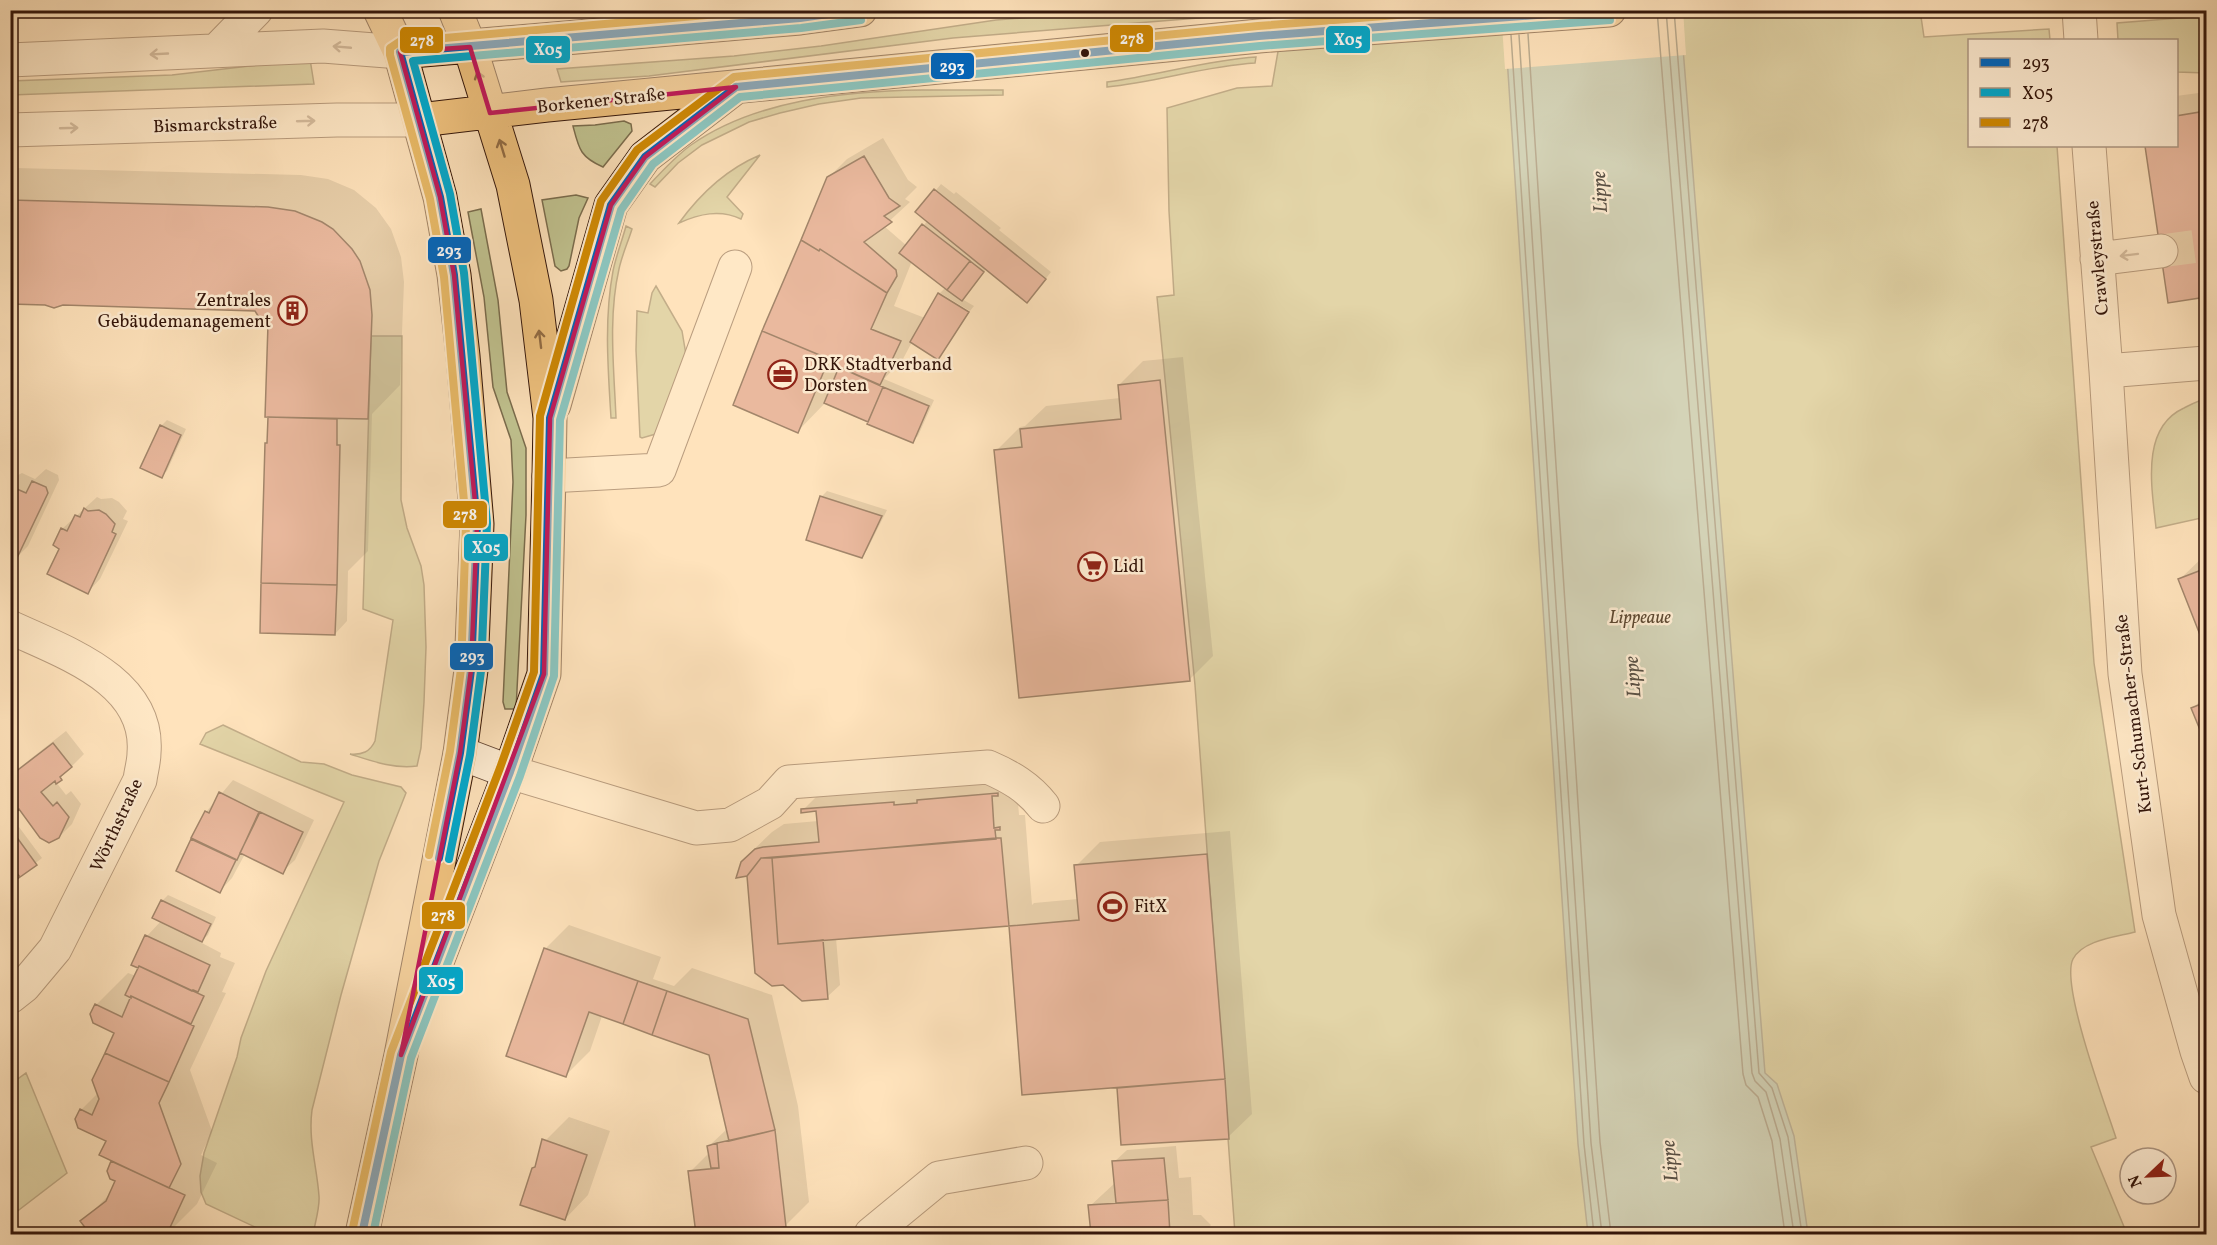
<svg xmlns="http://www.w3.org/2000/svg" width="2217" height="1245" font-family="Vollkorn,serif">
<style>
.green{fill:#c1c390;stroke:#7a6c4d;stroke-width:1.5}
.water{fill:#a0beb2;stroke:#747a6f;stroke-width:1.5}
.pier{fill:#ffe3bc}
.shadow{fill:#0003}
.lines{fill:none;stroke-linecap:round;stroke-linejoin:round}
.shore{stroke:#6a6a5e;stroke-width:1.5}
.building{fill:#d0857b;stroke:#33150a;stroke-width:1.5}
.minor-tunnel{stroke:#d6ba98;stroke-width:33;stroke-dasharray:33 16;stroke-linecap:butt}
.minor-casing{stroke:#664836;stroke-width:35}
.major-casing{stroke:#33150a;stroke-width:35}
.minor{stroke:#ffedd3;stroke-width:33}
.major{stroke:#f0c27e;stroke-width:33}
.bus-1-casing{stroke:#ffedd3;stroke-width:12}
.bus-2-casing{stroke:#ffedd3;stroke-width:12}
.bus-3-casing{stroke:#ffedd3;stroke-width:12}
.bus-1{stroke:#0065bd;stroke-width:8}
.bus-2{stroke:#00a9ce;stroke-width:8}
.bus-3{stroke:#d08902;stroke-width:8}
.oneway{stroke:#a38c79}
.oneway2{stroke:#926c44}
.marked{fill:none;stroke:#c2185b;stroke-width:4.5;stroke-linejoin:round}
.bus-dot{fill:#33150a;stroke:#ffedd3;stroke-width:2}
.labels{text-anchor:middle;stroke-width:5;stroke-linejoin:round;paint-order:stroke}
.street-label{font-size:18px;fill:#33150a;stroke:#ffedd3}
.poi-label{font-size:18px;fill:#33150a;stroke:#ffedd3;text-anchor:start}
.park-label{font-size:18px;font-style:italic;fill:#5e4932;stroke:#ffedd3}
.water-label{font-size:20px;font-style:italic;fill:#595045;stroke:#ffedd3}
.line-badge{stroke:#ffedd3;stroke-width:2}
.badge-label{font-size:16px;text-anchor:middle;font-weight:bold;fill:#fff}
</style>
<rect width="100%" height="100%" fill="#ffe3bc"/>
<filter id="stains"><feTurbulence type="fractalNoise" baseFrequency=".00333" numOctaves="4"/><feColorMatrix values="0 0 0 0 .2 0 0 0 0 .09 0 0 0 0 .02 0 0 0 .5 -.17"/></filter>
<radialGradient id="worn" r=".72"><stop offset=".6" stop-color="#630" stop-opacity="0"/><stop offset="1" stop-color="#630" stop-opacity=".3"/></radialGradient>
<path class="green" d="M1920 10 1924 37 2049 29 2050 40H1970V146H2057L2094 663 2135 932C2116 937 2083 940 2073 959 2060 984 2106 1107 2116 1138L2091 1147 2127 1234H1235L1195 685 1157 297 1174 295 1169 211 1167 108 1237 88 1272 86 1285 11Z
M1108 11H1261L1260 13 953 38 649 76 561 82 557 69 734 56 821 46 996 20Z
M2192 17H2206V73L2177 72 2176 40H2118L2117 23Z
M1256 57 1255 63C1205 66 1157 82 1107 87V82C1157 76 1206 60 1256 57Z
M310 59 314 84 11 95 10 81 172 75Z
M922 90H1003V95L861 98 819 104 780 113 749 122 702 145 678 163 655 187 650 184C663 170 676 156 691 145 755 100 846 91 922 90Z
M624 121 631 124 632 131 603 167C580 157 579 149 573 126L595 125Z
M760 155 727 197 743 214 741 219C720 209 699 214 679 223 700 194 727 169 760 155Z
M576 195 588 198 579 218 569 266 567 269 561 271 555 266 542 200Z
M481 209 498 300 507 392 526 448V515L516 709H505L503 702 513 482 511 440 493 387 484 297 468 212Z
M626 226 632 229C628 242 622 255 619 269 608 317 614 369 616 418H611C608 369 604 319 613 271 616 256 622 241 626 226Z
M656 286 682 331 689 373 659 433 642 438 640 437 636 350 637 311 648 313 652 293Z
M371 336H402L401 500 407 528 421 566 424 585 426 647 424 702 421 748 417 766C393 769 372 761 350 754 362 755 370 752 375 741L393 620 363 609Z
M2206 399V517L2156 528C2152 488 2140 428 2184 408 2192 404 2199 400 2206 399Z
M223 725 301 762 324 764 352 775 401 787 406 793 379 861 341 995 312 1110C308 1140 317 1167 319 1196 320 1208 315 1223 313 1234H255L257 1228 206 1204 201 1192 200 1176 204 1153 237 1057 241 1038 266 971 344 802 200 744 206 733Z
M26 1073 67 1173 11 1216V1084Z"/>
<path class="water" d="M1504 11H1680L1765 1073 1777 1084 1794 1136 1808 1234H1588L1578 1144Z"/>
<path class="pier" d="M1501 10H1683L1686 55 1505 69Z"/>
<path class="shadow" d="M2206 92V296L2169 302 2147 146H2176V96Z
M883 138 908 180 917 187 905 199 910 202 884 226 907 246 928 220 918 212 941 184 954 194 956 192 1001 228 999 230 1051 272 1033 295 987 268 962 299 974 306 970 311 940 293 946 287 912 261 894 306 925 318 939 295 968 314 938 358 912 342 903 359 884 379 934 400 918 436 912 441 826 402 798 431 828 178 847 159Z
M16 168 301 175 328 179 354 190 376 208 391 229 401 257 404 282 400 385 372 414 368 551 348 571 347 621 335 634 266 443 269 440 270 323 256 310 10 302V173Z
M1183 357 1213 656 1189 680 996 451 1020 427 1025 426 1046 406 1120 398 1119 385 1143 361Z
M167 420 186 429 167 471 161 476V426Z
M46 469 58 475 59 480 28 546 16 558 10 555V479L22 473 35 479Z
M827 491 887 510 867 550 861 556 821 497Z
M97 497 101 499 112 498 119 502 127 511 123 519 128 521 100 579 88 592 61 548 62 529Z
M2206 554V646L2179 580Z
M2206 695V734L2204 735 2193 708Z
M66 731 84 754 56 782 66 795 71 791 81 804 72 824 59 837 21 809 13 817 10 816V775Z
M1016 776 1019 815H1025L1032 905 1034 903 1078 899 1076 866 1100 842 1230 831 1252 1114 1228 1137 1122 1144 1119 1086 1024 1093 1010 924 836 938 840 985 827 997 747 856 772 832 784 824 818 821 817 809 803 810 827 786Z
M233 780 314 820 295 860 282 872 245 854 232 878 220 891 178 870 206 812Z
M19 827 42 858 10 883V834Z
M168 895 216 917 208 935 200 942 221 953 220 957 235 963 222 992 226 993 190 1070 212 1131 201 1155 217 1163 197 1204 167 1234H80L88 1229 82 1222 113 1191 117 1181 108 1171 113 1160 108 1140 81 1110 98 1093 116 1032 96 1005 128 973 136 976 140 967 133 964 147 936 161 921 162 901Z
M569 925 661 957 653 979 674 986 692 968 772 995 798 1106 809 1202 785 1226 698 1234 690 1172 710 1152 709 1146 728 1128 710 1053 602 1016 590 1051 566 1075 545 949Z
M569 1117 610 1131 588 1195 565 1219 545 1141Z
M1176 1146 1179 1178 1191 1177 1193 1215H1201L1211 1225 1203 1234H1092L1090 1206 1116 1182 1114 1162 1127 1150Z
M1025 1231 1026 1234H1011Z"/>
<g class="lines">
<path class="shore" d="M1657 10 1743 1074 1746 1085 1758 1097 1772 1141 1785 1234
M1666 10 1752 1073 1755 1081 1766 1092 1780 1139 1794 1234
M1674 10 1759 1073 1772 1088 1788 1137 1802 1234
M1528 34 1600 1142 1611 1234
M1511 35 1584 1144 1594 1234
M1519 35 1591 1143 1602 1234"/>
</g>
<path class="building" d="M2206 111V297L2168 303 2145 146H2176V116Z
M864 156 889 198 900 206 884 216 892 222 864 242 896 270 897 276 887 293 820 249 819 251 801 240 827 177Z
M934 189 1046 279 1027 303 915 212Z
M10 200 268 207 295 211 322 222 333 229 352 249 360 261 370 290 372 315 368 419 265 417 268 324 260 319 255 311 63 305 54 308 45 305 10 304Z
M922 224 970 261 947 290 899 253Z
M801 240 819 251 820 249 887 293 871 329 901 341 880 385 839 367 829 359 762 331Z
M970 261 984 272 962 301 947 290Z
M938 293 969 312 938 360 910 342Z
M762 331 829 359 798 433 733 405Z
M839 367 883 387 868 422 824 403Z
M1160 380 1190 681 1019 698 994 450 1022 447 1020 429 1121 419 1118 385Z
M883 387 929 406 913 443 867 424Z
M268 417 337 419V445H340L337 585 261 583 265 443H267Z
M160 425 181 435 162 478 140 468Z
M32 481 46 487 48 493 16 560 10 557V486L26 493Z
M820 496 882 516 862 558 806 540Z
M84 508 88 511 99 510 106 514 115 524 112 532 116 534 88 594 47 574 59 549 53 545 61 528 67 531 75 515 80 517Z
M2206 559V650L2178 579 2204 569 2200 561Z
M261 583 337 585 335 635 260 633Z
M2206 702V735L2203 737 2191 708Z
M53 743 72 767 60 777 62 780 56 784 55 781 41 792 53 806 57 802 69 817 59 838 49 843 40 838 19 809 15 812 14 818 10 819V776Z
M219 792 259 812 237 860 191 838 205 811 209 813Z
M998 793V796H992L994 828 1000 827V830H995L996 839 761 858 747 876 736 878 741 862 755 849 763 847 819 842 816 811 801 813V809L894 802V805L917 803V800Z
M260 812 303 832 283 874 240 853Z
M13 832 37 865 20 877 10 865V834Z
M996 838H1001L1009 926 778 944 772 858Z
M191 839 236 860 220 893 176 871Z
M1207 854 1225 1079 1022 1095 1009 926 1079 920 1074 865Z
M761 858H772L778 944 823 940 828 999 802 1001 783 985 772 986 755 973 747 876Z
M10 865 20 877 10 885Z
M161 900 211 924 202 942 152 918Z
M145 935 210 965 198 992 193 990 192 991 139 966 138 968 131 965Z
M544 948 638 981 623 1024 589 1012 566 1077 506 1056Z
M139 966 204 996 191 1024 131 996V998L125 995Z
M638 981 667 991 652 1035 623 1024Z
M667 991 748 1019 775 1130 729 1141 709 1055 652 1035Z
M131 996 194 1026 169 1082 105 1053 114 1033 93 1023 90 1014 95 1004 122 1017Z
M105 1053 169 1082 159 1103 181 1164 169 1188 99 1155 106 1141 78 1128 75 1119 80 1109 92 1115 99 1099 92 1080Z
M1225 1079 1229 1139 1121 1145 1117 1088Z
M775 1130 786 1227 725 1234H696L688 1171 719 1168 717 1143Z
M542 1139 587 1155 565 1220 520 1205 532 1168 535 1167Z
M717 1143 719 1168H711L707 1146Z
M1164 1158 1168 1200 1116 1203 1112 1161Z
M111 1161 185 1195 167 1234H90L80 1221 106 1201 115 1181 110 1179 107 1171Z
M1168 1200 1170 1234H1091L1088 1205Z"/>
<g class="lines">
<path class="minor-tunnel" d="M2161 251 2206 245"/>
<defs>
<path id="minor" d="M2079 10 2081 40
M217 50 256 10
M10 60 323 46 400 52
M10 130 337 120H420
M2089 146 2106 371 2125 674 2159 915 2197 1051 2206 1077
M2097 259 2161 251
M2106 371 2206 363
M549 476 659 470 735 267
M10 627C63 652 150 680 144 753 144 762 141 771 140 780L55 949 24 986 10 997
M460 753 510 772 696 828 730 825 770 803 789 782 988 767C1011 777 1028 787 1043 806
M871 1234 939 1178 1026 1163"/>
<path id="major" d="M400 52 800 18 860 10
M420 120 547 105 1259 36 1609 10
M554 405 611 205 645 157 736 87
M433 972 510 772 544 674 549 476 550 418 536 300 513 185 470 47 455 10
M362 1234 401 1055 460 753 471 670 477 524 463 356 454 275 440 197 400 52 380 10"/>
</defs>
<use href="#minor" class="minor-casing"/>
<use href="#major" class="major-casing"/>
<use href="#minor" class="minor"/>
<use href="#major" class="major"/>
<defs>
<path id="bus-1" d="M400 52 440 197 454 275 477 524 471 670 460 753 439 858
M400 52 800 18 856 10
M736 87 1259 36 1602 10
M362 1234 401 1055 510 772 544 674 550 418 611 205 645 157 736 87"/>
<path id="bus-2" d="M449 859 470 755 481 671 487 523 464 273 450 194 413 61 801 28 861 20
M373 1234 411 1058 520 776 554 676 560 420 621 210 653 164 740 97 1260 46 1610 20"/>
<path id="bus-3" d="M429 855 450 751 461 669 466 524 444 277 430 199 390 55V48L399 42 764 10
M352 1232 391 1052 500 768 534 672 540 416 601 201 637 150 734 77 1258 26 1461 10"/>
</defs>
<use href="#bus-1" class="bus-1-casing"/>
<use href="#bus-2" class="bus-2-casing"/>
<use href="#bus-3" class="bus-3-casing"/>
<use href="#bus-1" class="bus-1"/>
<use href="#bus-2" class="bus-2"/>
<use href="#bus-3" class="bus-3"/>
</g>
<defs><path id="oneway-shaft" d="M-6 0H5M1.5-3L5.5 0L1.5 3" fill="none" stroke-width="1.6" stroke-linecap="round" stroke-linejoin="round" transform="scale(1.5)"/></defs>
<g class="oneway">
<use href="#oneway-shaft" transform="translate(342 47) rotate(-175)"/>
<use href="#oneway-shaft" transform="translate(159 54) rotate(177)"/>
<use href="#oneway-shaft" transform="translate(306 121) rotate(-2)"/>
<use href="#oneway-shaft" transform="translate(69 128) rotate(-2)"/>
<use href="#oneway-shaft" transform="translate(2129 255) rotate(173)"/>
</g>
<g class="oneway2">
<use href="#oneway-shaft" transform="translate(480 80) rotate(-108)"/>
<use href="#oneway-shaft" transform="translate(502 148) rotate(-107)"/>
<use href="#oneway-shaft" transform="translate(540 339) rotate(-97)"/>
</g>
<path d="M0 0H2217V1245H0ZM470 47 490 113 736 87 645 157 611 205 550 418 544 674 401 1055 460 753 471 670 477 524 454 275 440 197 400 52Z" fill="#ffe3bc" fill-opacity=".55" fill-rule="evenodd"/>
<path class="marked" d="M470 47 490 113 736 87 645 157 611 205 550 418 544 674 401 1055 460 753 471 670 477 524 454 275 440 197 400 52Z"/>
<defs>
<symbol id="building-ring" viewBox="-11 -11 22 22"><circle r="9.5" fill="#ffedd3" stroke="#8f2418" stroke-width="1.5"/><path d="M-4-6H4V6H1V3H-1V6H-4ZM-2.5-4.3h1.7v1.8h-1.7ZM.8-4.3h1.7v1.8H.8ZM-2.5-1h1.7V.8h-1.7ZM.8-1h1.7V.8H.8Z" fill="#8f2418"/></symbol>
<symbol id="office-ring" viewBox="-11 -11 22 22"><circle r="9.5" fill="#ffedd3" stroke="#8f2418" stroke-width="1.5"/><path d="M-6-3h4V-5.5h4V-3h4V5H-6ZM-1-4.5V-3h2v-1.5ZM-6 0V1H6V0Z" fill="#8f2418"/></symbol>
<symbol id="supermarket-ring" viewBox="-11 -11 22 22"><circle r="9.5" fill="#ffedd3" stroke="#8f2418" stroke-width="1.5"/><path d="M-6-5.5h2.5l.6 2H6L4.5 2H-2.5L-4.4-4H-6ZM-1.5 3.2a1.3 1.3 0 1 0 .1 0ZM3 3.2a1.3 1.3 0 1 0 .1 0Z" fill="#8f2418"/></symbol>
<symbol id="stadium-ring" viewBox="-11 -11 22 22"><circle r="9.5" fill="#ffedd3" stroke="#8f2418" stroke-width="1.5"/><path d="M0-5a6.5 5 0 1 0 0 10a6.5 5 0 1 0 0-10ZM-3.5-1.8h7v3.6h-7Z" fill="#8f2418"/></symbol>
</defs>
<g fill-rule="evenodd">
<use href="#building-ring" x="276" y="294" width="33" height="33"/>
<use href="#office-ring" x="766" y="358" width="33" height="33"/>
<use href="#supermarket-ring" x="1076" y="550" width="33" height="33"/>
<use href="#stadium-ring" x="1096" y="890" width="33" height="33"/>
</g>
<circle class="bus-dot" cx="1085" cy="53" r="5"/>
<g class="labels">
<g class="street-label">
<text transform="translate(601 100) rotate(-6)" y="6">Borkener Straße</text>
<text transform="translate(215 124) rotate(-2)" y="6">Bismarckstraße</text>
<text transform="translate(2097 258) rotate(-95)" y="6">Crawleystraße</text>
<text transform="translate(2133 714) rotate(-97)" y="6">Kurt-Schumacher-Straße</text>
<text transform="translate(116 825) rotate(-65)" y="6">Wörthstraße</text>
</g>
<g class="poi-label">
<text x="271" y="306" text-anchor="end">Zentrales<tspan x="271" dy="21">Gebäudemanagement</tspan></text>
<text x="804" y="370">DRK Stadtverband<tspan x="804" dy="21">Dorsten</tspan></text>
<text x="1113" y="572">Lidl</text>
<text x="1134" y="912">FitX</text>
</g>
<g class="park-label">
<text x="1640" y="623">Lippeaue</text>
</g>
<g class="water-label">
<text transform="translate(1599 192) rotate(-93)" y="7">Lippe</text>
<text transform="translate(1632 677) rotate(-94)" y="7">Lippe</text>
<text transform="translate(1669 1161) rotate(-95)" y="7">Lippe</text>
</g>
</g>
<g class="line-badge">
<rect x="1109" y="24" width="45" height="29" rx="6" fill="#d08902"/>
<rect x="1325" y="25" width="46" height="29" rx="6" fill="#00a9ce"/>
<rect x="399" y="26" width="45" height="28" rx="6" fill="#d08902"/>
<rect x="525" y="35" width="46" height="29" rx="6" fill="#00a9ce"/>
<rect x="930" y="52" width="45" height="28" rx="6" fill="#0065bd"/>
<rect x="427" y="236" width="45" height="28" rx="6" fill="#0065bd"/>
<rect x="442" y="500" width="46" height="29" rx="6" fill="#d08902"/>
<rect x="463" y="533" width="46" height="29" rx="6" fill="#00a9ce"/>
<rect x="449" y="642" width="45" height="29" rx="6" fill="#0065bd"/>
<rect x="421" y="901" width="45" height="29" rx="6" fill="#d08902"/>
<rect x="418" y="966" width="46" height="29" rx="6" fill="#00a9ce"/>
</g>
<g class="badge-label">
<text x="1132" y="44">278</text>
<text x="1348" y="45">X05</text>
<text x="422" y="46">278</text>
<text x="548" y="55">X05</text>
<text x="952" y="72">293</text>
<text x="449" y="256">293</text>
<text x="465" y="520">278</text>
<text x="486" y="553">X05</text>
<text x="472" y="662">293</text>
<text x="443" y="921">278</text>
<text x="441" y="987">X05</text>
</g>
<rect width="2217" height="1245" fill="none" stroke="#ffe3bc" stroke-width="36"/>
<rect x="12" y="12" width="2193" height="1221" fill="none" stroke="#33150a" stroke-width="3"/>
<rect x="18" y="18" width="2181" height="1209" fill="none" stroke="#33150a" stroke-width="1.5"/>
<rect x="1968" y="39" width="210" height="108" fill="#ffedd3" stroke="#ad9783" stroke-width="1.5"/>
<rect x="1980" y="58" width="30" height="9" fill="#0065bd" stroke="#ad9783" stroke-width="1.5"/>
<text x="2022" y="69" font-size="18" fill="#33150a">293</text>
<rect x="1980" y="88" width="30" height="9" fill="#00a9ce" stroke="#ad9783" stroke-width="1.5"/>
<text x="2022" y="99" font-size="18" fill="#33150a">X05</text>
<rect x="1980" y="118" width="30" height="9" fill="#d08902" stroke="#ad9783" stroke-width="1.5"/>
<text x="2022" y="129" font-size="18" fill="#33150a">278</text>
<g transform="translate(2148 1176) rotate(247)"><circle r="28" fill="#ffedd3" stroke="#ad9783" stroke-width="1.5"/>
<path d="M0-4.5L10 22L0 15L-10 22Z" fill="#8f2418"/>
<text y="-9" font-size="16" font-weight="bold" text-anchor="middle" fill="#33150a">N</text>
</g>
<rect width="100%" height="100%" filter="url(#stains)"/>
<rect width="100%" height="100%" fill="url(#worn)"/>
</svg>
